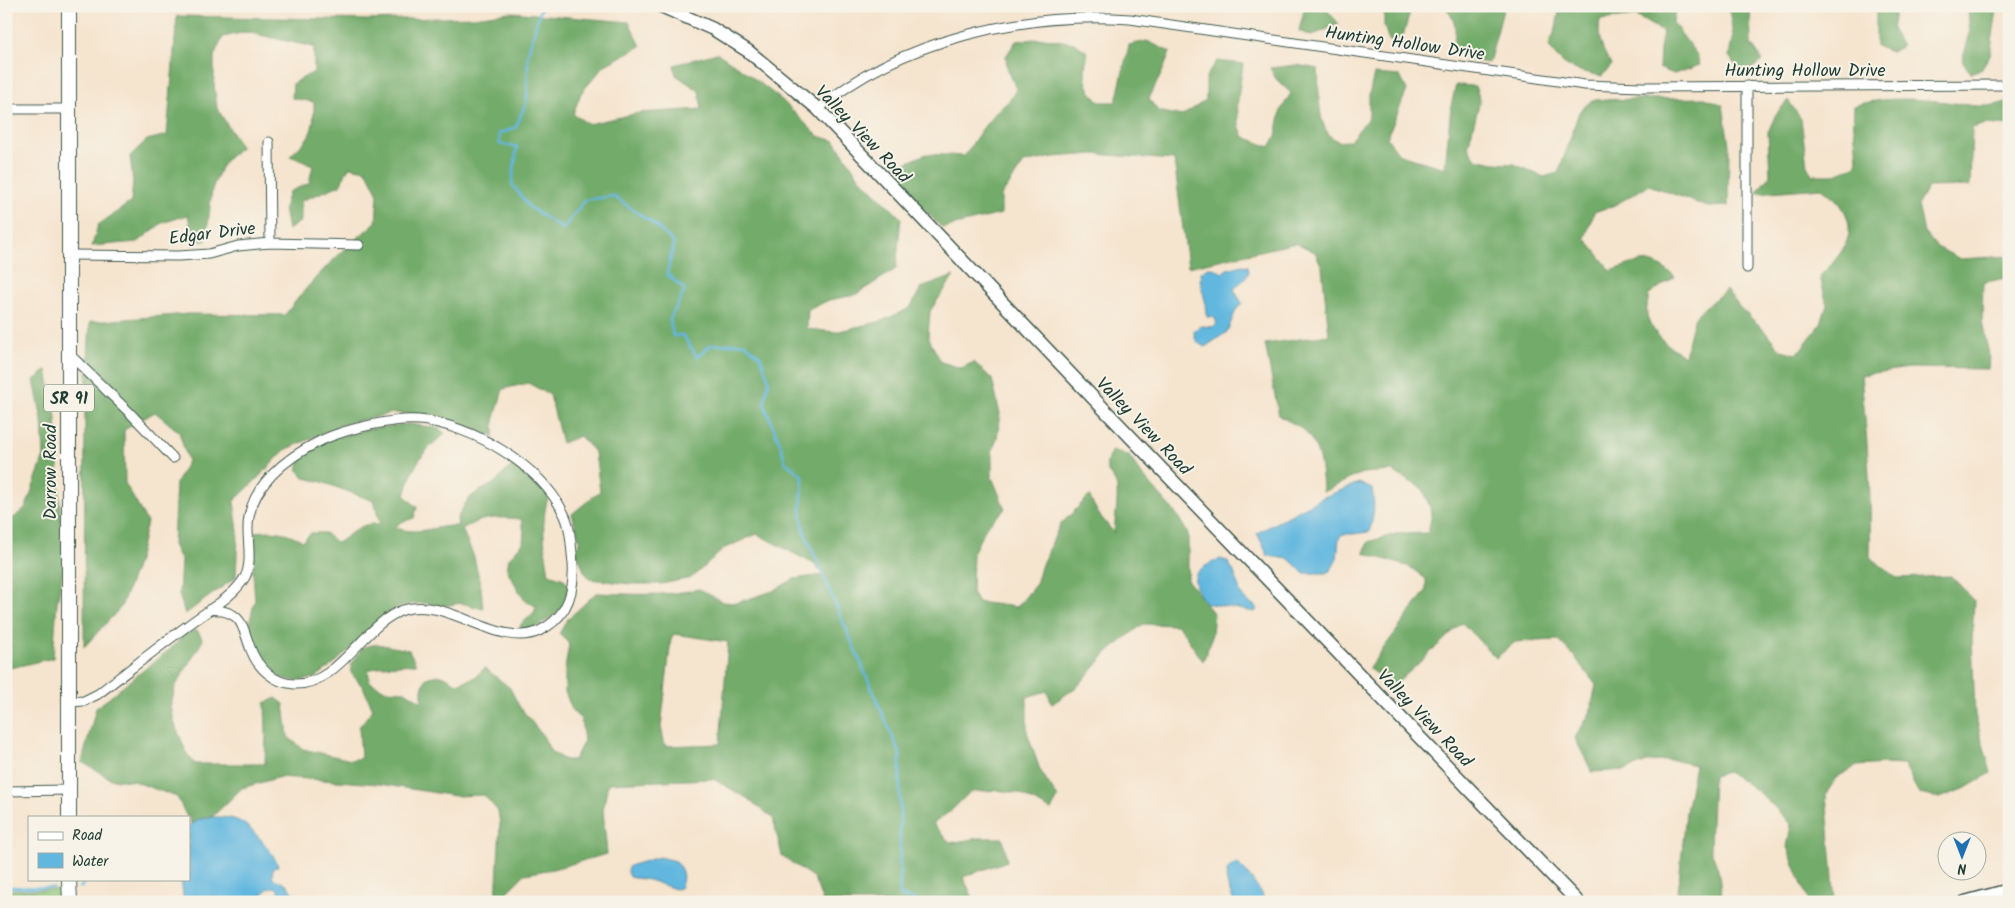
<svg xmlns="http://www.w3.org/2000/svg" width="2015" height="908" font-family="Kalam,sans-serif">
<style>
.green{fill:#8fc67a;stroke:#578257}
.forest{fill:#73ab6a;stroke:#49744f;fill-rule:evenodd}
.water{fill:#62b7df;stroke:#407a8a}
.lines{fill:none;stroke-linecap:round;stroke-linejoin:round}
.stream{stroke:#62b7df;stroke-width:2.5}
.street-casing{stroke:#3f564b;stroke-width:11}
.secondary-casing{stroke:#3f564b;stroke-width:15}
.primary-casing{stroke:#3f564b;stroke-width:16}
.street{stroke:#fff;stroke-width:9}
.secondary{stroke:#fff;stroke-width:12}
.primary{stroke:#fff;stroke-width:14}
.labels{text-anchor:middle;stroke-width:4;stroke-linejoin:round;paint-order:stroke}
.shield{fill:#f7f3e8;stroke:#60746a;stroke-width:1}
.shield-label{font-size:16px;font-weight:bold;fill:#1f3d34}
.street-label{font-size:18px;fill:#1f3d34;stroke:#f7f3e8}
</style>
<rect width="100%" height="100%" fill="#f7f3e8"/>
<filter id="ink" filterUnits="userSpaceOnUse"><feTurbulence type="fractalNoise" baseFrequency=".02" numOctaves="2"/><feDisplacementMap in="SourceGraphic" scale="10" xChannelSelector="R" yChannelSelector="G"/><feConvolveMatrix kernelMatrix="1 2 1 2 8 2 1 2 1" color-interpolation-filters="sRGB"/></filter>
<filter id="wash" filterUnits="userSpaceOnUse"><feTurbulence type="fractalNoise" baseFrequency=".0096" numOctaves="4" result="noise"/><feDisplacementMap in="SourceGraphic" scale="20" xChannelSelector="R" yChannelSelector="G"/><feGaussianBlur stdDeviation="1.12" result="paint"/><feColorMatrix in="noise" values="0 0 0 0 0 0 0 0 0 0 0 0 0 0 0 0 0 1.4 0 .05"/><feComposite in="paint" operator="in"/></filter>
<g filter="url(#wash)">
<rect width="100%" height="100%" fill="#f5e4ce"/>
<path class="green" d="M6 890H69L70 902H6Z"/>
<path class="forest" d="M1305 6H1328L1327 10 1339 24 1311 36 1299 31Z
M1384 6H1412L1401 42 1389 41 1384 26Z
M1445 6H1504L1489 63 1471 60 1452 49C1457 30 1457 23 1445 6Z
M1560 6H1685L1675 8 1673 23 1697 55 1700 65 1674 74 1659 68 1660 49 1663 32 1636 16 1600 20C1597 38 1602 51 1612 65L1602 76C1577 71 1563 69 1549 46L1556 28Z
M1718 6H1750L1751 44 1763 61 1742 75 1729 56 1733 35 1729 10Z
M1843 6H1896L1892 29 1902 46 1891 52 1876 46V10Z
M1962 6H2005L1997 10 1990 55 1981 69 1971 73 1962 61 1970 33 1968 11Z
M510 12 629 22 641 46 605 65 581 93 573 114 588 124 639 113 702 109 699 91 676 75 674 65 717 53 747 73 783 101 818 136 835 141 859 177 901 218 896 269 855 295 829 300 808 310 807 329 835 332 882 321 910 308 921 288 954 276 930 311 928 337 941 362 961 368 974 362 992 379 1000 414 997 438 992 452V477L1005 509 986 527 973 553 972 592 977 602 1017 607 1036 584 1042 564 1060 525 1089 496 1098 513 1114 533C1115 519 1118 503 1117 489 1116 473 1098 475 1112 450L1129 456 1140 472 1177 515 1188 534V581L1214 614 1211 641 1203 661 1178 625 1143 624 1108 652 1078 686 1052 704 1047 691 1027 697V732L1040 770 1058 798 1051 810 1018 793 997 790 970 792 954 808 933 824 950 843 979 838H1003L1007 861 963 877 975 902H823L814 878 782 856 773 818 747 798 713 779 608 783 603 810 607 854 553 869 525 874 502 897V902H496L500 824 498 811 484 795 455 796 379 784 280 777 242 788 212 817 200 819 191 824 189 817H187L177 797 133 781 111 779 82 762 96 708 169 650 185 634 197 630 203 640 175 687 171 706 174 722 187 754 195 764H265L266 735 265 703 276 698 284 704 288 737 303 749 351 760 361 758 359 727 373 709 363 687 351 673 352 663 363 647 377 644 409 650 416 664 383 666 368 670 370 682 385 690 405 691 422 702V689L426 678C442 673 444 675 457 684L475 677 485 668 510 688 519 706 543 736 551 752 565 760H574L584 741 581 719 573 712 565 692V669L569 644 559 634 567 620 596 593C631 594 665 597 699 589L723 602 736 603 773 591 794 579 823 575 814 564 757 534 725 548 691 578 661 584H631L590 579 584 571 576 550 580 541 572 514 600 491 595 453 580 436 562 443 550 395 528 383 503 389 494 421V436L435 415 393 413 344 424 285 450 253 483 234 501 238 531 236 577 185 614 179 594 181 561 173 545 176 483 188 461 179 432 155 412 124 430 125 483 147 522 138 561 121 607 84 647 85 411 90 322 188 314 285 315C313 277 341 252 376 222L378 194 366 170 349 167 340 185 301 201V221L288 230 284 208 289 192 309 183 313 165 290 156C312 136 314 132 314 102L292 98 293 83 314 72V47L246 32 223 37 214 56V84L217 108 241 147 223 163 212 189 206 241 194 242 188 215 162 223 138 242 92 246 98 225 131 202 133 182 130 156 147 140 167 135 177 16 368 20 474 17ZM674 634 728 642 720 744 665 746 661 727 671 639Z
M1044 38 1074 43 1088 52C1083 73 1083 85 1099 102H1116L1129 45 1147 41 1170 52C1165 69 1156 83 1149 99L1158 111 1182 116 1206 100V77L1217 61 1243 64C1240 88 1232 115 1244 137L1270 147 1276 136 1281 110 1291 93 1276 79 1270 68 1297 65 1318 69C1320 89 1315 133 1338 141 1341 142 1347 141 1350 141L1369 117V95L1374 74 1400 76 1407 90 1387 138 1400 155 1445 168 1451 106 1456 85 1475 86 1480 100 1468 147 1476 159 1494 163 1514 164 1544 177 1558 173 1566 152 1579 112 1592 100 1705 98 1723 105 1729 145 1728 206 1708 207 1649 185 1615 205 1594 212 1585 238 1611 271C1641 261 1648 254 1675 277L1649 294C1648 300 1646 309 1647 315 1651 333 1669 347 1685 356L1694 319 1699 312 1726 290 1741 309 1761 327 1781 350 1797 354 1821 324 1827 305 1820 276C1840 256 1862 234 1840 204 1835 198 1828 193 1822 188L1756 193 1770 175 1768 132 1776 114 1788 100 1801 119 1807 166 1812 175H1833L1857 165C1857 145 1852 126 1854 106 1884 96 1916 99 1947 102 1972 105 1983 110 2009 101V126L1987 124 1972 128 1970 186 1928 187 1918 204 1924 233 1937 247 1960 259 2009 256V277L1983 283 1982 322 1989 355 1988 369 1909 368 1861 375C1867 436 1872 496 1870 557L1897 578 1951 576 1974 600 1972 639 1975 715 1991 773 1964 789 1939 798 1919 794 1904 765 1884 764 1857 766 1837 777 1826 794 1835 902H1809L1787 847 1791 825C1772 803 1753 785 1727 772L1713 776 1710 848 1718 869 1723 902H1677L1686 812 1695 765 1674 760 1647 762 1626 770 1592 772 1575 738 1590 713 1596 685 1574 656 1558 640 1515 642 1496 658 1462 623 1394 686 1369 668 1426 591V579L1410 567 1364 553 1368 542 1396 534 1428 533 1432 513 1423 489 1392 471 1362 473 1323 492C1322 470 1320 445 1303 430 1296 424 1286 420 1279 416L1265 344 1329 335 1322 267 1315 252 1296 243 1188 267 1174 160 1095 154 1053 157 1024 163 1001 196V214L942 228 892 176 894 168 926 154 965 156C973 142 982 128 993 116 1003 104 1009 105 1016 89L1007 67 1006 56 1016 41Z
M47 370 56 418 61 530 65 559 57 603 53 658 6 669V521L15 517 26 507 44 456 42 420 34 380Z
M408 424 439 428 445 434C420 453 413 466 405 496L417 507 414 518 401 522 395 527C418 537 434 525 458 526L457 518C461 513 463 506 467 501 473 493 483 490 491 485 500 480 506 469 515 463L543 488 548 498C540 524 545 548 549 574L564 579 569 586C568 591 567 600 564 605 558 615 535 629 524 631L520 625 534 613 536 606 525 601 507 570 509 558 523 543 524 531 521 519C496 517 484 516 462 529L474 557 481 587 483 609 461 603 443 606 426 603 409 604 392 610 336 662 315 678 296 681 281 678 270 671 261 659 252 639 250 620 255 600 252 560 255 532C274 530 286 531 303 541L311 533H325L337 543C354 533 359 522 380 524L374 501 322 482 305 478 297 469C300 464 302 456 307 452 335 432 375 428 408 424Z"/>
<path class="water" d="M1243 265 1248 266C1252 278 1239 281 1234 290L1242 303 1236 310 1227 332 1205 347C1197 343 1194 340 1194 330L1202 326 1213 327 1217 323 1214 317H1207C1208 300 1198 287 1201 272 1209 266 1214 267 1222 273L1227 269Z
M1359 483 1372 489C1375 505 1374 517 1369 532L1353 534H1343L1339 538 1337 559 1331 570 1326 573H1303L1289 559 1268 556 1257 533 1324 497Z
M1220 559 1227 561 1234 572 1240 592 1244 599 1255 606 1257 610 1255 612 1205 603C1188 577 1192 571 1220 559Z
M212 817C221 817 230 817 239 821 252 827 274 853 278 866L273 868 272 878 287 884 294 896 293 902H280L279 891 275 887C265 888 262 893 261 902H184L181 879H189V826L200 819Z
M659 857 676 861C683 871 685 877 680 888L675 889 649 880 629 877 627 870 629 866Z
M1237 863C1249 874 1258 888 1266 902H1234C1229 888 1218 870 1237 863Z"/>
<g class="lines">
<path class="stream" d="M544 6 540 10 528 53 527 100 516 127 499 134 500 144 517 147 512 184 529 207 563 229 585 200 613 196 654 224 674 243 667 274 685 290 670 319 673 336 683 335 697 357 711 345 744 343 760 356 769 380 764 404 781 446 785 462 803 476 801 511 804 531 900 754V896L923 902
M6 887 53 888
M79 887H82L83 879"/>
</g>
</g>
<g filter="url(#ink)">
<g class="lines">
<defs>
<path id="street" d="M1747 86V268
M6 109H69
M818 109C900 39 1025 12 1130 19L1585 85 1641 87 2009 85
M269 142 270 243
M69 255 179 256 209 254 238 246 270 243 359 245
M69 354 130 413 173 458
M69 702 84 701 98 694C128 671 157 648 187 626 206 611 233 598 245 577 252 564 248 544 248 530 247 487 287 457 322 440 346 429 393 418 419 420 470 424 540 465 563 512 571 526 571 547 573 563 575 593 567 618 539 631 499 650 446 595 403 610 364 623 339 686 294 684 274 683 258 668 251 650 241 624 244 612 210 609
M6 791 69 790"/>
<path id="secondary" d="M661 6 713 29 748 51 818 109 1097 402 1578 902
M1965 902 2009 890"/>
<path id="primary" d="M69 817V6
M69 879 70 902"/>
</defs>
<use href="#street" class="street-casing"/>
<use href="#secondary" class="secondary-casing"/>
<use href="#primary" class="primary-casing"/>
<use href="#street" class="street"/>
<use href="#secondary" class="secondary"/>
<use href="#primary" class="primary"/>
</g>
</g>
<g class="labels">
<rect class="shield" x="44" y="384.5" width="50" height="27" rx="4"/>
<g class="shield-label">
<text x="69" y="404">SR 91</text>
</g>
<g class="street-label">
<text transform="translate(1405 43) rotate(8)" y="6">Hunting Hollow Drive</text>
<text x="1805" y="76">Hunting Hollow Drive</text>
<text transform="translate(863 134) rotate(46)" y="6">Valley View Road</text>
<text transform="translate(212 233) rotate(-7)" y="6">Edgar Drive</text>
<text transform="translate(1144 426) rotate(46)" y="6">Valley View Road</text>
<text transform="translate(50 472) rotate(-90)" y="6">Darrow Road</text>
<text transform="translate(1425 718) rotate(46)" y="6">Valley View Road</text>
</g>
</g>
<rect width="2015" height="908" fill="none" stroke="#f7f3e8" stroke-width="25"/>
<rect x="28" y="816" width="162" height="65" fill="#f7f3e8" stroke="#a1aaa0"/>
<rect x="38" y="832" width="25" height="8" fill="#ffffff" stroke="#a1aaa0"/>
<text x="72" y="840" font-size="15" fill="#1f3d34">Road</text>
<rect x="38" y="853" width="25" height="15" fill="#62b7df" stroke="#a1aaa0"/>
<text x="72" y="866" font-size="15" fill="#1f3d34">Water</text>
<g transform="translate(1962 856) rotate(180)"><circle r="24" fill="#f7f3e8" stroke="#a1aaa0"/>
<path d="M0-4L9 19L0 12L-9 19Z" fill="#1f6fb2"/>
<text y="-8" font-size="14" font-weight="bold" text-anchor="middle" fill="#1f3d34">N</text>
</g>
</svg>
